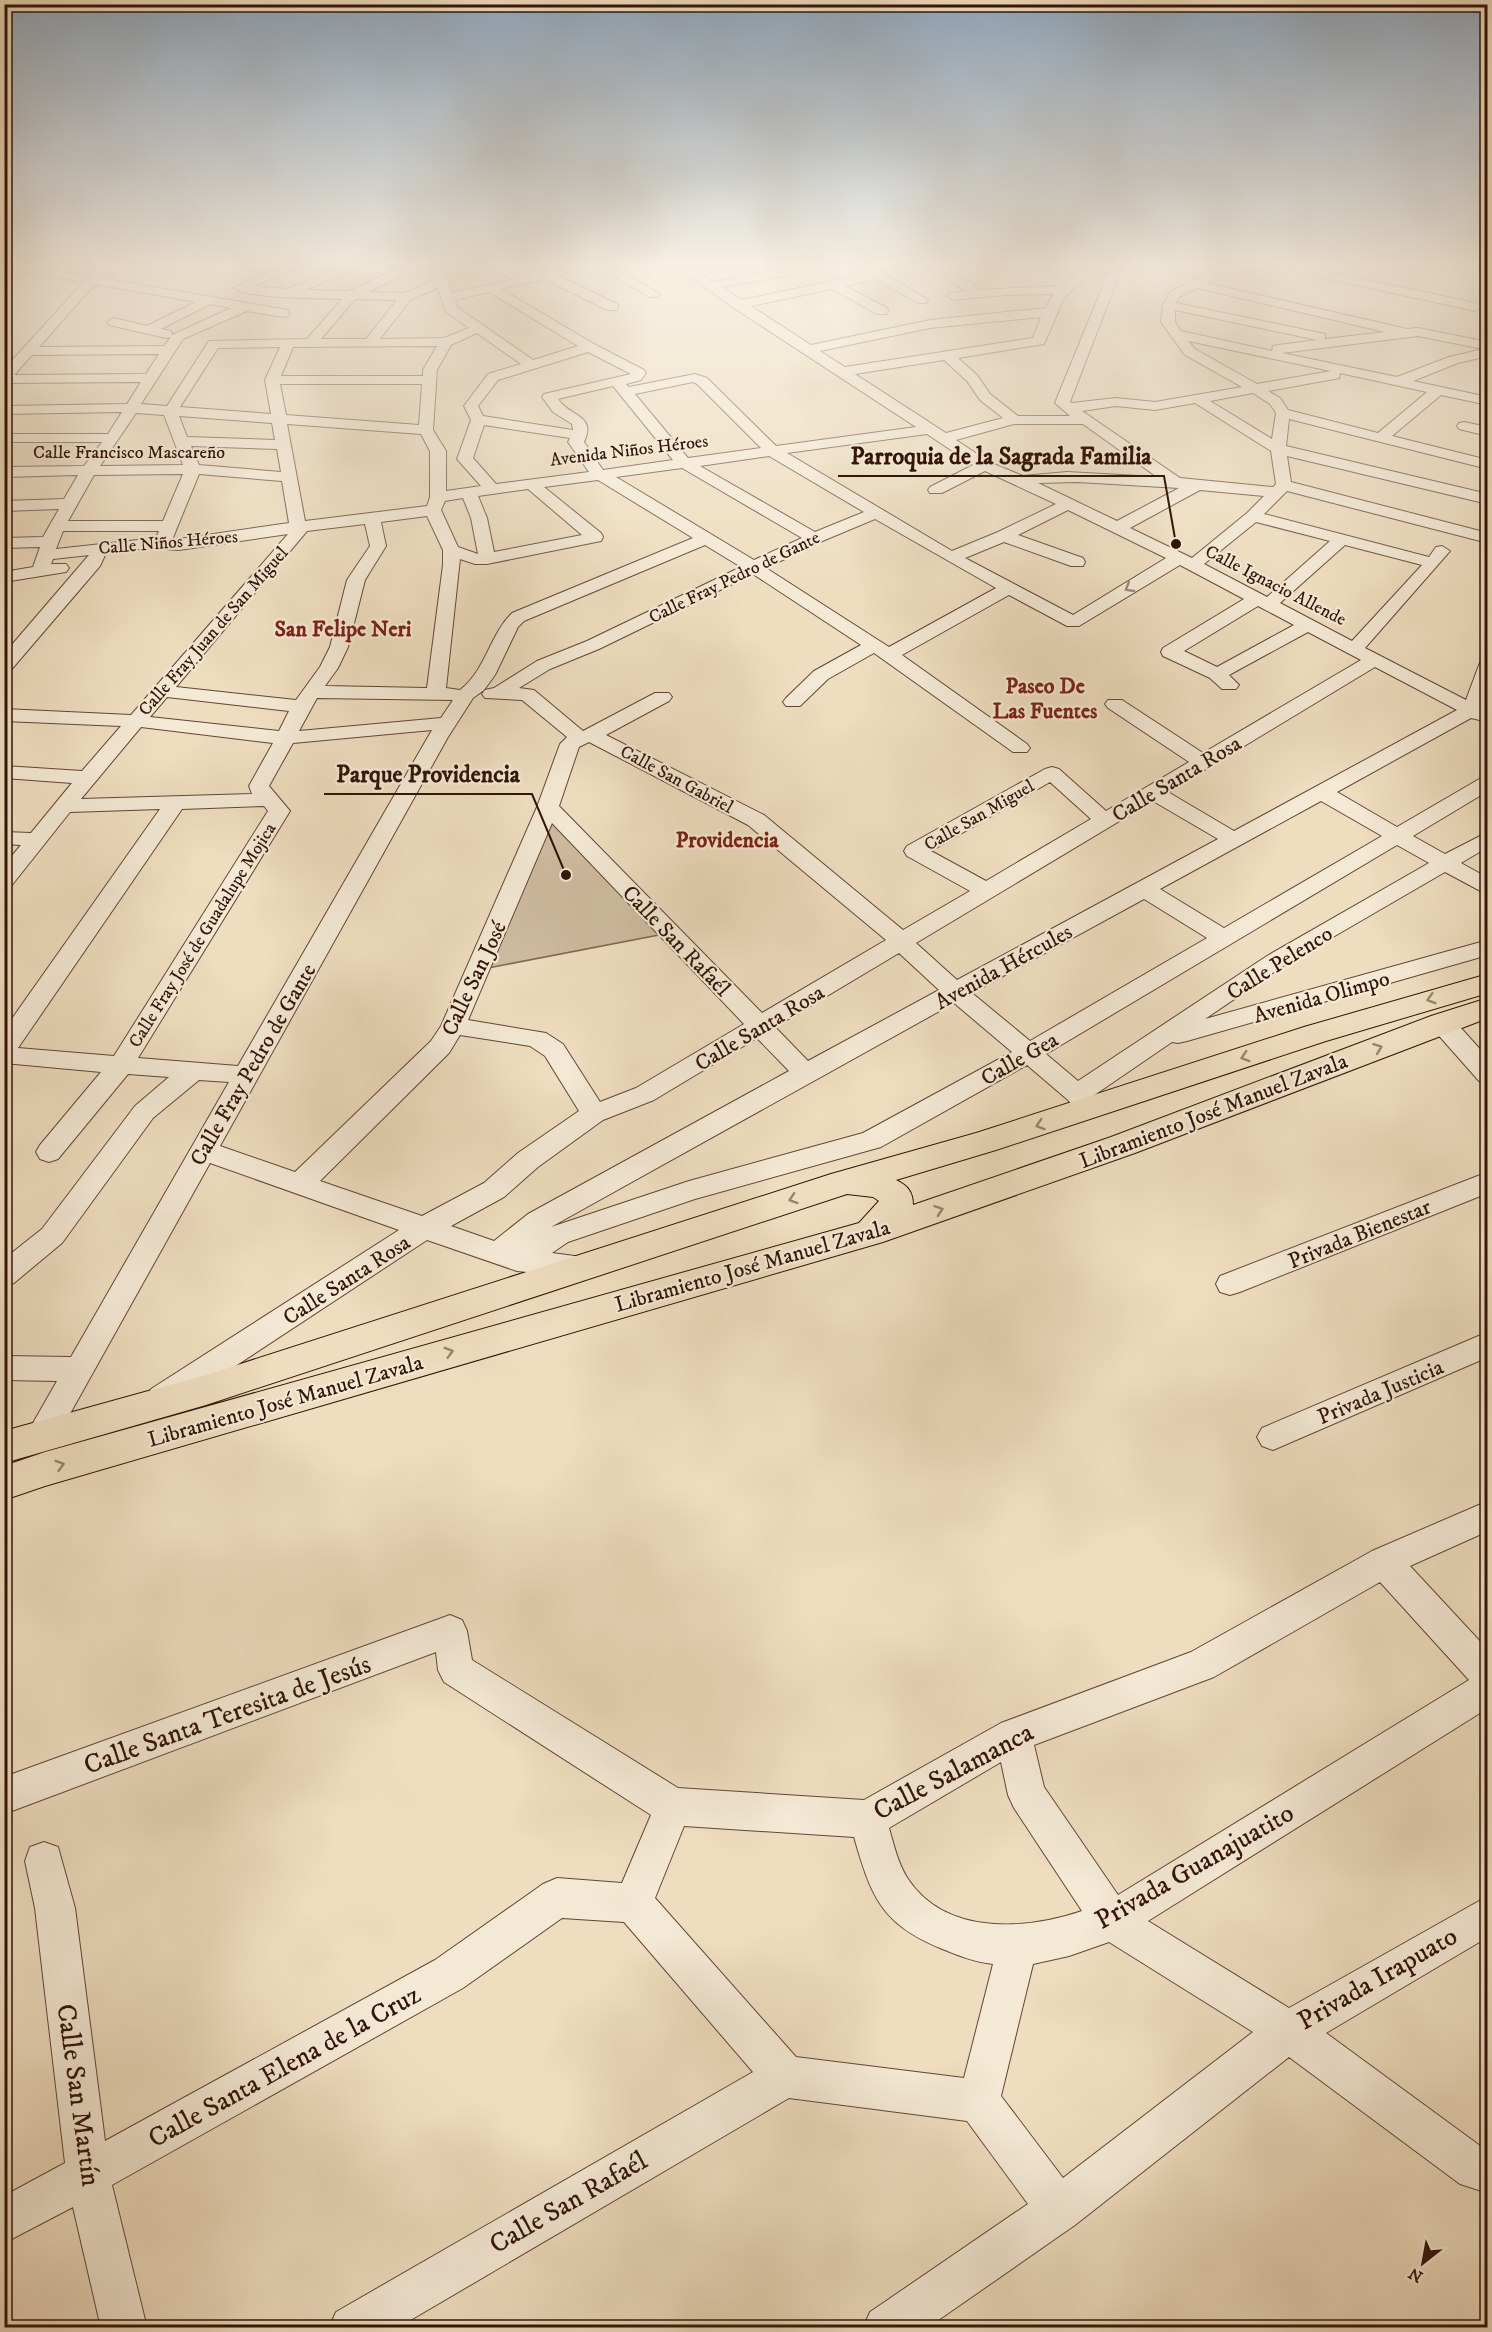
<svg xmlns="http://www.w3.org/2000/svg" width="1492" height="2332" font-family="'IM FELL DW Pica',serif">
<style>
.green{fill:#cebba0;stroke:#806854;stroke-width:1.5}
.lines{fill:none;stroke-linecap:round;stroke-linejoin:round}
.minor-casing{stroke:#614636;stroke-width:2}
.major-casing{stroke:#321408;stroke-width:2}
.minor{fill:#f4e9d5;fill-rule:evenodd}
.major{fill:#eeddbf;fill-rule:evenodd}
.oneway{stroke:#9d8979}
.oneway2{stroke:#99836d}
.labels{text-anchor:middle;stroke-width:4.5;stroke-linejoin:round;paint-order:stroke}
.far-street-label{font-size:18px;fill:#321408;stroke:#f4e9d5}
.far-quarter-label{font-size:22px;font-weight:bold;fill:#7a1f14;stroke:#f4e9d5}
.street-label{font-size:22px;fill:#321408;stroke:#f4e9d5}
.near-street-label{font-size:27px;fill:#321408;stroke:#f4e9d5}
.leader{fill:none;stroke:#321408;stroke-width:2}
.callout-dot{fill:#321408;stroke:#f4e9d5;stroke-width:2}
.callout-label{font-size:24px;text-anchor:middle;font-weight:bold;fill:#321408;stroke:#f4e9d5;stroke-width:4.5;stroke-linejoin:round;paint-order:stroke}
</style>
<rect width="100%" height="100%" fill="#eeddbf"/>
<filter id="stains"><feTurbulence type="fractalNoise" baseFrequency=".00333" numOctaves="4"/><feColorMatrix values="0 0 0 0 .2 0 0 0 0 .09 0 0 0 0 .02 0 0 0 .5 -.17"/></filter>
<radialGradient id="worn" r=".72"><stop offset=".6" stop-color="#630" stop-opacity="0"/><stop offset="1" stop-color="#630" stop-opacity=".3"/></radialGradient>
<path class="green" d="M550 816 664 934 488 968Z"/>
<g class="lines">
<defs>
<path id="minor" d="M4 264 89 276 101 264H113L101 278 288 310 289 313 288 316 283 317 247 311 183 339 141 404 167 406 209 341 307 339 342 299C322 298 246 299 234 288L289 264H304L255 286 288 289 348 264H363L361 267 305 290 349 291 407 264H422L420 267 368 292 404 293 436 280 431 264H443L452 293 515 279 482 267 480 264H496L529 275 580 264H608L660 294 658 297H650L597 267 559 276 617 304 618 307 617 310H607L545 279 501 289 594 344 644 370 646 373 641 380 626 384 629 387 695 374 707 378 776 446 916 427 734 308 672 264H685L713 282 812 264H835L829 268 722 287 742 300 866 274 858 268 864 264 882 272 928 300 926 303H918L875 279 845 286 887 308 888 311 887 314H877L832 289 751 306 811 345 930 320 1045 308 1054 294 1004 295 953 300 947 296 949 293 967 291 923 267 921 264H935L975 285 976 290 1061 286 1089 264H1102L1064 298 1044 344 958 358 977 375 990 394 1018 416H1070L1055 403 1102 288 1105 274 1113 264H1125L1117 274 1114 288 1070 402 1072 403 1116 398 1155 402 1242 387 1185 355 1161 322 1163 305 1170 292 1225 264H1239L1206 283 1407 329 1418 328 1488 342V356L1458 363 1413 381 1488 397V405L1441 395 1392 436 1488 460V469L1289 419 1286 446 1488 494V504L1287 456 1291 482 1488 533V543L1287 491 1264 514 1429 557 1436 547 1442 546 1450 551 1365 648 1466 700 1479 665 1481 661 1488 660V693L1482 708 1488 711V722L1471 718 1337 792 1397 827 1481 778 1488 776V791L1413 836 1445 854 1488 832V847L1461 863 1488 878V895L1445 872 1283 966 1205 1019 1488 940V955L1187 1041 1178 1043 1172 1042 1093 1096 1103 1109 1099 1115 1090 1118 1081 1115 1068 1100 1027 1065 881 1147 695 1199 568 1242 552 1253 597 1259 601 1267 597 1275 587 1278 517 1271 427 1240 173 1407 162 1411 151 1407 147 1398 151 1389 399 1230 210 1163 52 1446 41 1450 30 1446 25 1437 57 1381 4 1380V1356L71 1357 229 1082 199 1080 153 1118 62 1243 14 1283 4 1286V1259L42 1229 135 1106 169 1077 128 1074 58 1159 49 1162 40 1159 36 1152 40 1145 101 1072 4 1063V1030L160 809 70 812 12 885 4 887V865L21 845 4 844V832L31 833 72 783 4 778V766L82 771 121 726 4 721V709L131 715 288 534 179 550 148 548 106 553 100 566 11 670 4 671V654L89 555 53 559 51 564H66L69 568 66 572 4 582V572L33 567 40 547 4 548V538L43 537 59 509 4 511V501L64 499 78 475 4 477V467L84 466 102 442H4V434H108L122 412 4 414V406L127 404 141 382 4 383V369L84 282 4 269ZM95 284 196 302 147 326 114 318 107 322 109 325 166 338 171 337 164 346 39 347ZM438 288 446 312 469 328 444 338 380 339 410 300ZM1197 288 1385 332 1325 339V334L1320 333 1176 303 1179 297ZM489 292 578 346 533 360 457 307 455 300ZM355 299 397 300 366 339H321ZM210 304 231 308 172 335 171 331 161 329ZM1175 310 1317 340 1278 345 1273 346 1272 351 1181 331 1175 322ZM1041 317 1033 338 845 367 820 351 930 328ZM477 333 521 364 488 374 464 406 471 420 457 459 481 486 446 491V451L433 430 437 370 451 345ZM1418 336 1483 349 1449 357 1397 377 1282 353ZM1188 341 1331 371 1257 384 1195 349ZM437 346 423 370V376H281L293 347ZM280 347 265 380 271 414 180 407 218 348ZM588 352 631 374 544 394 542 397 553 412 572 424 573 430 483 416 478 406 498 380ZM159 354 146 374 14 375 32 355ZM944 360 967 381 980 400 1003 418 946 433 855 374ZM1340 373 1427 392 1378 433 1288 410 1280 398 1268 391 1334 379 1339 378ZM693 382 697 384 761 448 688 458 635 394ZM280 384H422L419 425 286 415ZM613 386 673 460 603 470 584 442C597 415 570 417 558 399ZM1253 393 1270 404 1276 413 1272 439 1210 401ZM1195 403 1271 451 1276 484 1273 487 1180 478 1082 411 1116 406 1155 410ZM136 413 164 415 183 465 100 466ZM179 416 272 423 275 440 187 437ZM287 424 421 434 430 451V497L427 506 305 521ZM1014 424H1083L1157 477 1067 472 1023 476 989 462 956 440ZM484 425 570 438 568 442 589 472 496 484 473 458ZM927 434 973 465 930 487 928 490 930 493H942L985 471 1056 504 998 532 952 551 787 453ZM191 446 277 449 281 472 199 465ZM769 456 864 512 815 532 700 466ZM682 468 802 538 754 560 616 477ZM183 474 163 521H68L94 475ZM199 474 282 481 289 523 172 540ZM598 480 693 538 512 613C489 636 486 670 460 690L446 688 460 559 475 564H487L601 541 603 537 601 533 544 487ZM1078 482 1179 488 1117 521 1038 483ZM528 489 582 535 494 552 487 518 478 496ZM1200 490 1264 496 1247 513 1192 558 1130 528ZM463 498 471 518 478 554 458 547 441 510 445 501ZM1068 510 1166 558 1073 615 965 558 1004 542 1071 566H1083L1085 562 1083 558 1018 535ZM427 516 443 550V565L427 688 325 686 338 668 348 647 365 580 386 546 381 522ZM875 519 996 588 889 647 766 568 820 542ZM1256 522 1330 541 1267 597 1204 564ZM365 524 370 546 347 580 330 647 320 667 296 700 176 687 307 531ZM63 531H159L156 538 56 549ZM705 545 741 567 587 641 537 661 494 688 485 690 482 694 485 698 522 700 567 737 560 744 537 807 441 1026 431 1041 295 1172 220 1146 448 737 473 698 484 690 495 675 518 627 524 621ZM1345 545 1422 565 1352 641 1280 603ZM1180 565 1244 599 1163 648 1161 652 1163 656 1210 678 1222 689H1236L1239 685 1229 675 1308 632 1361 660 1203 753 1122 700H1108L1105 704 1108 708 1189 762 1106 811 1059 769 1052 767 1045 769 907 846 904 851 907 856 970 891 903 930 764 815 606 735 669 701 672 697 669 693H655L583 731 534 690 519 688 550 669 599 649 753 574 861 645 814 671 786 698 783 702 786 706H800L828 679 874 653 1013 752H1027L1030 748 1027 744 902 655 1009 595 1067 626H1079ZM1258 606 1294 625 1217 667 1184 651ZM1375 667 1457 710 1234 831 1168 792ZM167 697 289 711 279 731 150 717ZM317 698 453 700 441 718 299 731ZM141 727 273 743 249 786 252 794 81 799ZM432 730 238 1066 138 1058 290 811 269 786 293 743ZM589 742 748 825 886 940 762 1013 559 806 579 747ZM1050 782 1091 819 986 881 931 851ZM1153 801 1218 839 957 980 916 943ZM1321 801 1382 836 1224 928 1160 889ZM264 806 268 811 114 1056 18 1048 182 809ZM552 823 744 1024 636 1088 600 1102 563 1044 546 1033 468 1020ZM1397 845 1429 863 1267 956 1078 1081 1046 1054ZM1144 899 1207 938 1030 1041 972 993ZM899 953 939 990 808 1061 775 1027ZM954 1003 1012 1052 863 1133 689 1181 551 1227ZM460 1035 530 1046 545 1056 579 1111 518 1153 484 1183 422 1216 320 1181 449 1053ZM757 1038 789 1071 528 1214 494 1241 451 1226 504 1197 538 1167 603 1120 654 1100Z
M1273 264H1293L1475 303 1481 307 1475 311 1279 268Z
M1464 422 1488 427V436L1459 429 1457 426 1459 423Z
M1442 1015 1451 1017 1488 1058V1084L1479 1081 1433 1029 1430 1023 1433 1017Z
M1488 1172V1193L1240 1292 1230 1295 1220 1292 1216 1284 1220 1276Z
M1488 1332V1357L1273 1450 1262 1446 1257 1437 1262 1428Z
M1488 1501V1531L1410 1566 1488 1650V1708L1148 1921 1289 2008 1488 1896V1937L1326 2033 1483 2148 1488 2149V2193L1460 2184 1289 2057 1075 2225 927 2328H863L870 2312 1028 2204 967 2121 789 2098 397 2328H329L336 2312 753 2072 624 1922 562 1918 463 1988 112 2185 147 2328H101L73 2207 4 2243V2196L65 2163 35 1908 25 1861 30 1847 44 1842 58 1847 75 1908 105 2141 435 1960 543 1884 557 1878 622 1883 651 1815 444 1682 438 1670 436 1652 4 1814V1777L450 1615 462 1620 467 1631 472 1660 678 1788 864 1800 1001 1723 1191 1652 1372 1551ZM1380 1582 1469 1680 1118 1895 1044 1787 1034 1745 1214 1677ZM1001 1762 1008 1795 1014 1808 1082 1911C1026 1930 946 1936 908 1879 898 1864 894 1845 889 1828ZM684 1826 854 1837C871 1895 880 1923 940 1948 957 1955 974 1962 993 1964L964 2078 796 2057 655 1898ZM1109 1942 1253 2032 1063 2178 1001 2096 1033 1964 1069 1956Z"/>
<path id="major" d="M1488 974V993L1326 1041 996 1150 896 1180C908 1186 913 1192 913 1205L1111 1137 1431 1016 1488 998V1018L1135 1153 883 1242 45 1486 4 1500V1466L45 1452 859 1223 879 1201 873 1197 847 1194 206 1405 4 1463V1431L206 1375 831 1174 976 1133 1304 1027Z"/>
</defs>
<use href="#minor" class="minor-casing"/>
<use href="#major" class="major-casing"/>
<use href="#minor" class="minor"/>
<use href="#major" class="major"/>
</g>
<defs><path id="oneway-chevron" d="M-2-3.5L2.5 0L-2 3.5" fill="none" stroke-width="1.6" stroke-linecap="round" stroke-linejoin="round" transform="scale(1.5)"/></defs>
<use class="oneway" href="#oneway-chevron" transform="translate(1129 588) rotate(149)"/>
<g class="oneway2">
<use href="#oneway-chevron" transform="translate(1431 999) rotate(163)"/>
<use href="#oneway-chevron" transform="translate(1378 1048) rotate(-21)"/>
<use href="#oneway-chevron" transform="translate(1245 1057) rotate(162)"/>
<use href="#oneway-chevron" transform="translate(1040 1125) rotate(162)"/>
<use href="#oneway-chevron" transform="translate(793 1199) rotate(162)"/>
<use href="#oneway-chevron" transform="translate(939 1210) rotate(-19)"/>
<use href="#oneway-chevron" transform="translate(449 1352) rotate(-16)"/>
<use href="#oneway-chevron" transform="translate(60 1465) rotate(-16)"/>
</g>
<linearGradient id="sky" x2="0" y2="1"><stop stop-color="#91a9bf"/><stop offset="0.45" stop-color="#f7f0e2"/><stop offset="1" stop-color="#f7f0e2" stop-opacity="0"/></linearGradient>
<rect width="1492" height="590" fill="url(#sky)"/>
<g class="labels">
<g class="far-street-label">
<text transform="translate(629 450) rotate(-7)" y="6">Avenida Niños Héroes</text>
<text x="129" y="458">Calle Francisco Mascareño</text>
<text transform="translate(168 542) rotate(-5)" y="6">Calle Niños Héroes</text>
<text transform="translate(734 577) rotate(-26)" y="6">Calle Fray Pedro de Gante</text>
<text transform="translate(1276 585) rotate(27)" y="6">Calle Ignacio Allende</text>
<text transform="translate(213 631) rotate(-49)" y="6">Calle Fray Juan de San Miguel</text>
<text transform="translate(677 779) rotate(28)" y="6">Calle San Gabriel</text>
<text transform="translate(979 815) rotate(-30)" y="6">Calle San Miguel</text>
<text transform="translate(202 935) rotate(-58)" y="6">Calle Fray José de Guadalupe Mojica</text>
</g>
<g class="far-quarter-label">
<text x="343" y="636">San Felipe Neri</text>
<text x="1045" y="693">Paseo De<tspan x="1045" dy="25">Las Fuentes</tspan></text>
<text x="727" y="847">Providencia</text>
</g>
<g class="street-label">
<text transform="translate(1176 778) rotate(-31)" y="8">Calle Santa Rosa</text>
<text transform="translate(677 940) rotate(46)" y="8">Calle San Rafaél</text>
<text transform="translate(1279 962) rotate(-32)" y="8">Calle Pelenco</text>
<text transform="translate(1003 966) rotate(-29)" y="8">Avenida Hércules</text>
<text transform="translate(473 978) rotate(-65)" y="8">Calle San José</text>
<text transform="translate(1321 996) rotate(-16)" y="8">Avenida Olimpo</text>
<text transform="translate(759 1027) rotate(-31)" y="8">Calle Santa Rosa</text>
<text transform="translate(1019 1058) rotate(-30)" y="8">Calle Gea</text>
<text transform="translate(252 1064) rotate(-60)" y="8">Calle Fray Pedro de Gante</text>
<text transform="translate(1213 1110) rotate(-21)" y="8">Libramiento José Manuel Zavala</text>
<text transform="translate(1359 1233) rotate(-22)" y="8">Privada Bienestar</text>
<text transform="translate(752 1265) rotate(-16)" y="8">Libramiento José Manuel Zavala</text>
<text transform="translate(346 1279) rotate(-33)" y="8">Calle Santa Rosa</text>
<text transform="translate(1380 1391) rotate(-23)" y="8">Privada Justicia</text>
<text transform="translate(285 1400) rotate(-16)" y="8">Libramiento José Manuel Zavala</text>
</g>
<g class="near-street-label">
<text transform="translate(227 1714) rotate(-20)" y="9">Calle Santa Teresita de Jesús</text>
<text transform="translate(953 1771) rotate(-28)" y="9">Calle Salamanca</text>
<text transform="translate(1194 1866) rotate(-30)" y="9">Privada Guanajuatito</text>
<text transform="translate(1377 1978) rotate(-30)" y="9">Privada Irapuato</text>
<text transform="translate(284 2066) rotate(-29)" y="9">Calle Santa Elena de la Cruz</text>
<text transform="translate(79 2095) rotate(82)" y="9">Calle San Martín</text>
<text transform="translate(568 2202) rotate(-30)" y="9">Calle San Rafaél</text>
</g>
</g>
<path class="leader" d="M1176 544L1164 476H838M566 875L532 794H324"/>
<g class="callout-dot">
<circle cx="1176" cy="544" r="6"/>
<circle cx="566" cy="875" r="6"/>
</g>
<g class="callout-label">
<text x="1001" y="464">Parroquia de la Sagrada Familia</text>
<text x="428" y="782">Parque Providencia</text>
</g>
<rect width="1492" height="2332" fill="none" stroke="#eeddbf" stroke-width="24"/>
<rect x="6" y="6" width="1480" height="2320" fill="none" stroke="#321408" stroke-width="3"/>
<rect x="12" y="12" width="1468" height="2308" fill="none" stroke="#321408" stroke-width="1.5"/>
<g transform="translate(1423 2263) rotate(211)" stroke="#f4e9d5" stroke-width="4.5" paint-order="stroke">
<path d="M0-4.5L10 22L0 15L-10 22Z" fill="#321408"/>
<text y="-9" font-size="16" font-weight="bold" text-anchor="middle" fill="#321408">N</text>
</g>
<rect width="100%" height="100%" filter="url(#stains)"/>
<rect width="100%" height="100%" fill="url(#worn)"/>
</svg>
